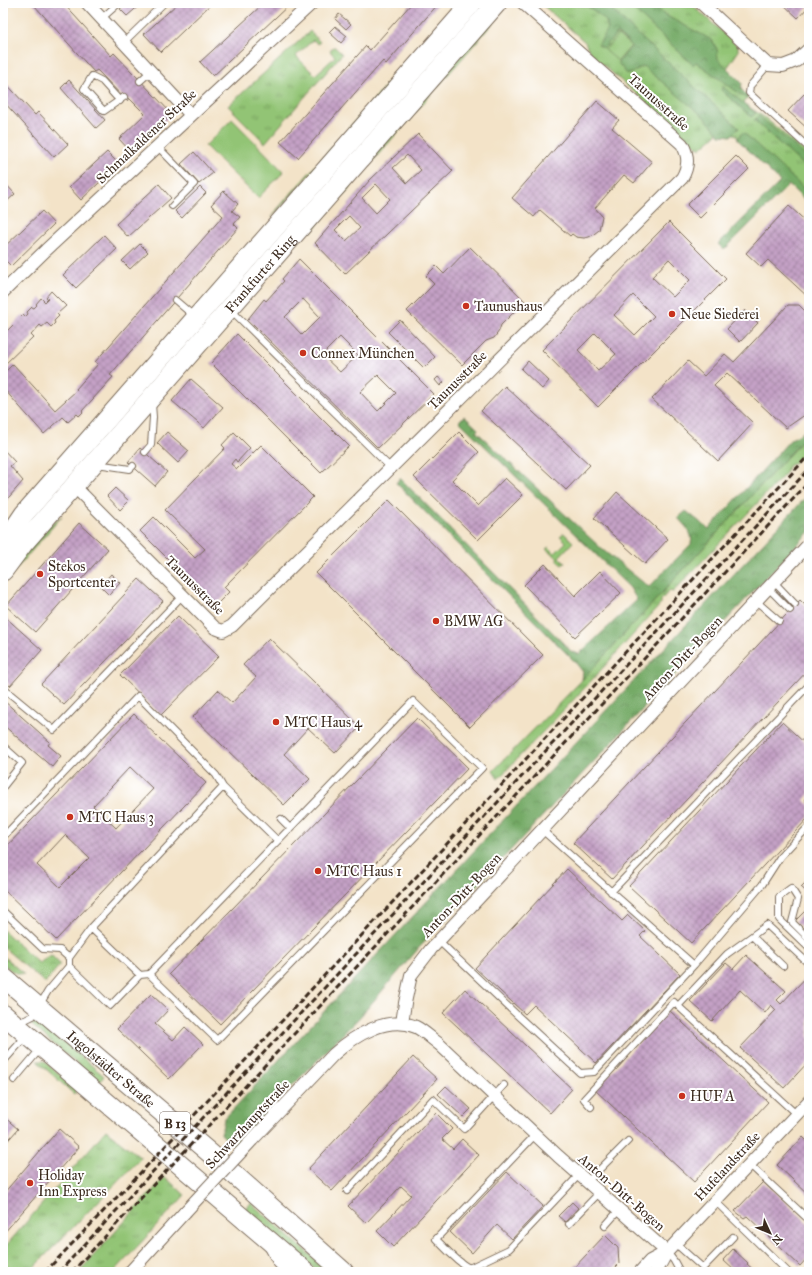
<svg xmlns="http://www.w3.org/2000/svg" width="812" height="1275" font-family="'IM FELL Great Primer',serif">
<style>
.grass{fill:url(#grass-tufts);stroke:#667749}
.forest{fill:url(#forest-crowns);stroke:#586a42}
.pitch{fill:#92c474;stroke:#667749}
.building{fill:url(#building-cross-hatch);fill-rule:evenodd}
.lines{fill:none;stroke-linecap:round;stroke-linejoin:round}
.lane-casing{stroke:#7b6b5a;stroke-width:8}
.street-casing{stroke:#7b6b5a;stroke-width:14}
.primary-casing{stroke:#7b6b5a;stroke-width:21}
.lane{stroke:#fff;stroke-width:6}
.street{stroke:#fff;stroke-width:12}
.primary{stroke:#fff;stroke-width:19}
.rail{stroke:#3b2a1e;stroke-width:3;stroke-dasharray:6 3;stroke-linecap:butt}
.street-bridge-casing{stroke:#7b6b5a;stroke-width:14;stroke-linecap:butt}
.street-bridge{stroke:#fff;stroke-width:12}
.poi-dot{fill:#c8321e;stroke:#fff;stroke-width:1.5}
.labels{text-anchor:middle;stroke-width:4;stroke-linejoin:round;paint-order:stroke}
.shield{fill:#fff;stroke:#766a62;stroke-width:1}
.shield-label{font-size:13px;font-weight:bold;fill:#3b2a1e}
.street-label{font-size:14px;fill:#3b2a1e;stroke:#fff}
.poi-label{font-size:14px;fill:#3b2a1e;stroke:#fff;text-anchor:start}
</style>
<defs>
<pattern id="grass-tufts" width="24" height="20" patternUnits="userSpaceOnUse"><rect width="24" height="20" fill="#92c474"/><path d="M3 7l-1-3M5 7V3M7 7l1-3M15 17l-1-3M17 17v-4M19 17l1-3" fill="none" stroke="#789f5f"/></pattern>
<pattern id="forest-crowns" width="20" height="18" patternUnits="userSpaceOnUse"><rect width="20" height="18" fill="#75aa66"/><path d="M2 6a3 3 0 1 1 6 0M12 15a3 3 0 1 1 6 0" fill="none" stroke="#618b53"/></pattern>
<pattern id="building-cross-hatch" width="8" height="8" patternUnits="userSpaceOnUse"><rect width="8" height="8" fill="#c4a1c6"/><path d="M0 0l8 8M0 8l8-8" fill="none" stroke="#a083a0"/></pattern>
</defs>
<rect width="100%" height="100%" fill="#fff"/>
<filter id="ink" filterUnits="userSpaceOnUse"><feTurbulence type="fractalNoise" baseFrequency=".025" numOctaves="2"/><feDisplacementMap in="SourceGraphic" scale="8" xChannelSelector="R" yChannelSelector="G"/><feConvolveMatrix kernelMatrix="1 2 1 2 8 2 1 2 1" color-interpolation-filters="sRGB"/></filter>
<filter id="wash" filterUnits="userSpaceOnUse"><feTurbulence type="fractalNoise" baseFrequency=".012" numOctaves="4" result="noise"/><feDisplacementMap in="SourceGraphic" scale="16" xChannelSelector="R" yChannelSelector="G"/><feGaussianBlur stdDeviation="0.9" result="paint"/><feColorMatrix in="noise" values="0 0 0 0 0 0 0 0 0 0 0 0 0 0 0 0 0 1.4 0 .05"/><feComposite in="paint" operator="in"/></filter>
<g filter="url(#wash)">
<rect width="100%" height="100%" fill="#f3e3c8"/>
<path class="grass" d="M459 3H463L272 217 273 214Z
M540 3H690L738 46V52L727 68 741 89 748 97 743 103 764 117 809 155V204L724 125 716 132 717 134 700 149 595 58 589 51 585 42Z
M491 20 493 23 311 232 308 229Z
M310 31 320 42 318 44 313 40 296 56 315 75 335 57 330 51 333 47H335L342 54 265 143 228 106Z
M809 433V447L794 463 788 466 786 473 673 592 669 591 661 600V604L581 692 498 779 493 771 582 680Z
M62 516 3 584V578L49 525Z
M564 533 573 542 559 557 565 563 562 565 556 560 558 558 546 549 549 547 555 553 566 542 560 536Z
M3 930 39 963 51 955 59 963V966L45 983 3 947Z
M3 956 24 974C14 974 10 970 3 964Z
M27 1021 33 1024 40 1021 104 1076 99 1083Z
M37 1061H44L77 1090 74 1094Z
M106 1130 141 1158 29 1272H3V1249Z
M165 1177 185 1195 114 1272H81L84 1266Z
M251 1203 330 1272H318L245 1209Z"/>
<path class="forest" d="M581 3H604L739 128 731 136 720 135 704 117 643 66 630 74 626 73 619 64 618 62 632 46 617 33 604 48 598 45 608 29 606 21 593 10Z
M627 3H647L654 9 657 8 665 15 712 40 717 49 718 59 742 83 741 89 749 97 747 99 696 62 693 65Z
M723 87 756 113 751 117 721 90Z
M759 116 809 159V171L754 120Z
M743 132 809 193V205L789 185 724 250 718 244 780 182 737 139Z
M464 416 478 429 476 432 478 433 603 550 649 587 691 544C694 534 685 526 678 518L686 511 709 529 791 439 802 433 809 427V433L582 680 583 672 575 662 396 483 400 478 572 652 579 654 637 600 630 588 459 421Z
M809 494V532L419 948 359 1018 233 1146 221 1134 224 1119 371 961Z"/>
<path class="pitch" d="M618 35 631 46 618 61 605 50Z
M232 119 284 172 258 198 205 146Z"/>
<g id="blocks">
<path class="building" d="M30 3H63L111 56 114 53 172 114 131 152 119 139 145 114 129 98 127 101 97 70 94 72 34 5Z
M127 3H142L127 16 120 9Z
M178 3H212L161 52 144 34Z
M264 3H291L213 76 200 62Z
M412 3H439L386 64 383 61 298 158 280 142 366 46 370 50Z
M782 3H809V6L798 18Z
M339 14 351 24 346 29 335 19Z
M335 26 347 36 341 43 329 32Z
M3 80 35 115 38 112 68 144 54 157 3 101Z
M69 80 105 120 96 128 61 88Z
M804 94 809 99V130L788 111Z
M597 101 619 120 612 128 652 162 634 183 624 175 595 208 602 216 599 230 594 234 589 237 584 238 576 237 572 234 570 236 540 210 534 217 512 198Z
M418 134 453 171 345 274 315 243 370 180ZM407 155 421 170 407 183 393 168ZM376 184 390 199 376 213 362 198ZM349 216 360 228 346 241 335 230Z
M107 152 119 164 81 200 69 187Z
M194 152 213 173 199 184 181 164Z
M736 156 749 169 700 218 687 205Z
M3 181 15 194 3 205Z
M159 184 171 198 128 237 116 224Z
M200 187 206 193 182 218 175 211Z
M224 191 238 204 232 211 240 217 234 224 238 228 110 375 113 377 82 411 83 412 79 416 77 414 68 422 63 417 44 434 3 388V368L6 371 13 364 55 410 77 390 76 389 98 364 95 362 223 216 211 205Z
M789 206 809 224V298L768 260 761 267 746 253Z
M42 211 54 224 11 266 3 258V248Z
M669 222 726 279 598 407 542 350ZM669 259 690 280 673 297 652 277ZM633 295 654 316 635 335 614 315ZM595 333 616 354 598 371 578 350Z
M104 235 117 249 76 288 63 275Z
M140 244 148 252 130 269 122 261Z
M470 247 525 301 501 325 499 331 494 338 486 341 462 365 407 311 434 284 426 276 436 266 444 274Z
M299 259 434 394 378 448 248 319 264 299 266 301 284 281 282 279ZM303 299 320 317 302 335 285 317ZM340 337 358 355 340 372 322 355ZM378 375 396 393 378 411 360 392Z
M51 291 66 306 57 314 59 316 54 321 55 323 51 327 47 323 42 327 40 325 31 335 33 337 3 366V335L23 315 25 317 28 314 27 312 32 307 34 308 37 305 36 304 41 298 45 302 48 299 46 297Z
M788 305H799L809 315V412L786 428 727 373 714 386 753 423 718 461 652 399 688 361 704 376 725 354 734 362Z
M745 310 758 323 740 342 727 329Z
M400 320 435 357 424 368 388 332Z
M237 334 349 446 321 473 211 363Z
M528 361 549 381 542 389 521 369Z
M438 377 444 382 440 386 435 380Z
M191 379 223 407 204 428 172 401Z
M505 386 590 465 566 490 481 411Z
M167 432 189 451 178 463 157 443Z
M234 432 250 448 237 462 235 459 231 464 237 469 261 445 313 497 224 587 229 592 215 606 140 531 154 517 195 558 205 549 165 510 225 448 222 445Z
M459 432 479 452 452 480 478 506 505 478 523 495 478 540 414 477Z
M140 448 167 472 155 486 128 462Z
M3 449 15 462 10 466 23 481 3 504Z
M115 488 129 501 120 510 107 496Z
M617 492 668 539 645 564 594 518Z
M389 500 543 655 470 727 316 573Z
M79 523 108 549 35 632 6 606Z
M545 564 575 596 600 571 621 593 575 637 524 585Z
M111 574 120 583 109 595 100 586Z
M139 579 163 601 64 705 41 684Z
M800 600 809 609V669L612 879 573 843Z
M3 615 42 650 10 686 3 679Z
M178 616 219 656 161 715 120 675Z
M269 638 360 727 335 753 308 728 284 754 310 779 284 805 193 717 218 690 232 703 256 677 243 665Z
M3 700 50 742 48 745 61 756 52 767 3 725Z
M134 714 206 783 56 940 3 889V850ZM130 767 153 789 116 828 93 806ZM65 835 89 858 60 887 37 865Z
M417 718 468 768 220 1024 169 974Z
M782 722 809 747V772L807 774 809 775V794L804 800 809 804V817L691 943 629 886Z
M567 869 622 921 628 915 645 931 640 936 680 974 596 1063 534 1005 525 1014 475 968Z
M809 879V894L801 887Z
M809 907V934L795 921Z
M746 955 786 991 777 1000 781 1004 809 974V1061L784 1088 740 1048 776 1010 771 1005 765 1013 740 990 712 1021 690 1001 726 963 733 969Z
M465 989 572 1089 550 1113 443 1013Z
M151 994 168 1010 155 1024 173 1040 185 1027 203 1044 169 1079 117 1029Z
M669 1010 768 1102 694 1182 595 1090Z
M413 1057 437 1079 332 1191 308 1169Z
M446 1086 471 1109 463 1117 438 1094Z
M436 1113 452 1129 442 1139 453 1149 462 1139 479 1155 393 1247 377 1231 411 1195 401 1186 366 1223 348 1206Z
M3 1116 18 1129 3 1146Z
M59 1129 79 1147 3 1234V1194Z
M803 1137 809 1143V1195L777 1165Z
M507 1172 543 1206 512 1239 497 1225 472 1253 450 1232Z
M763 1182 809 1224V1256L800 1266 747 1216 744 1218 735 1211Z
M572 1202 578 1208 565 1222 558 1216Z
M605 1235 618 1248 619 1264 611 1272H570Z
M733 1249 748 1263 747 1264 756 1272H736L723 1260Z"/>
</g>
</g>
<g filter="url(#ink)">
<use href="#blocks" fill-opacity="0" stroke="#7b6b5a" stroke-width="1"/>
<g class="lines">
<defs>
<path id="lane" d="M101 19 119 3
M123 43 164 3
M768 65 750 86 749 93 809 148
M140 81 150 72
M120 101 102 81 92 76 84 89 104 111 124 97
M157 146 194 184 172 206
M175 300 195 317
M231 310 391 468
M145 452 151 445 153 417 152 404
M97 464 130 469 133 466
M774 582 795 604
M768 588 790 610
M756 601 779 621
M3 688 54 730 183 595
M3 746 22 763 3 787
M281 819 290 828
M542 830 694 965
M3 837 138 696 216 775 223 787 278 841
M611 892 809 685
M3 911 43 949 60 950 69 958
M91 928 223 787
M752 936 767 925 809 964
M809 939 792 922 798 899 791 888 779 897V919L809 948
M439 941 518 1016 580 1073 594 1072 694 965 762 885 780 857 809 826
M69 966 110 1006 140 975 149 974 413 701 482 768 217 1040 149 974
M783 966 752 936 727 954 678 1006 796 1114
M17 1021 25 1020 33 1016 48 991 69 966V958L91 928 140 975
M3 1062 26 1036
M14 1080 41 1048
M591 1107 584 1099 674 1002 678 1006
M536 1134 436 1239C446 1249 456 1261 469 1268L509 1249 579 1175
M749 1164 809 1220
M587 1182 628 1141
M347 1191 433 1099 464 1129 504 1085
M715 1201 788 1272
M569 1224 600 1192
M605 1226 619 1210
M675 1243 703 1268 733 1237
M667 1252 674 1261 680 1272"/>
<path id="street" d="M87 3 191 115
M701 3 768 65 783 66 796 61 809 49
M3 292 46 250 312 3
M74 486 215 628 223 631 232 626 255 603 682 178C689 166 689 156 682 144L523 3
M402 1023 405 1003 411 975 431 949 809 544
M252 1140 334 1054C355 1035 388 1015 416 1027 424 1031 432 1039 439 1044L558 1156 667 1252
M271 1247 279 1262 289 1272
M130 1272 185 1212
M640 1272 650 1261 667 1252
M656 1272 667 1252 809 1101"/>
<g id="primary">
<path d="M3 545 24 514 472 3"/>
<path id="s1" d="M3 571 23 544 497 3"/>
<path id="s2" d="M3 977 218 1160 344 1272"/>
<path d="M3 1014 306 1272"/>
</g>
</defs>
<use href="#lane" class="lane-casing"/>
<use href="#street" class="street-casing"/>
<use href="#primary" class="primary-casing"/>
<use href="#lane" class="lane"/>
<use href="#street" class="street"/>
<use href="#primary" class="primary"/>
<path class="rail" d="M45 1272 145 1168 809 455
M59 1272 809 469
M72 1272 809 482"/>
<defs>
<path id="street-bridge" d="M185 1212 252 1140"/>
</defs>
<use href="#street-bridge" class="street-bridge-casing"/>
<use href="#street-bridge" class="street-bridge"/>
</g>
</g>
<g class="poi-dot">
<circle cx="466" cy="306" r="4"/>
<circle cx="672" cy="314" r="4"/>
<circle cx="303" cy="353" r="4"/>
<circle cx="40" cy="574" r="4"/>
<circle cx="436" cy="621" r="4"/>
<circle cx="276" cy="722" r="4"/>
<circle cx="70" cy="817" r="4"/>
<circle cx="318" cy="871" r="4"/>
<circle cx="682" cy="1096" r="4"/>
<circle cx="30" cy="1183" r="4"/>
</g>
<g class="labels">
<rect class="shield" x="160" y="1112" width="30" height="22" rx="3"/>
<g class="shield-label">
<text x="175" y="1128">B 13</text>
</g>
<g class="street-label">
<text transform="translate(659 102) rotate(42)" y="5">Taunusstraße</text>
<text transform="translate(146 136) rotate(-43)" y="5">Schmalkaldener Straße</text>
<text dy="5" stroke="none"><textPath href="#s1" startOffset="393">Frankfurter Ring</textPath></text>
<text transform="translate(457 380) rotate(-45)" y="5">Taunusstraße</text>
<text transform="translate(195 585) rotate(45)" y="5">Taunusstraße</text>
<text transform="translate(682 658) rotate(-47)" y="5">Anton-Ditt-Bogen</text>
<text transform="translate(461 895) rotate(-47)" y="5">Anton-Ditt-Bogen</text>
<text dy="5" stroke="none"><textPath href="#s2" startOffset="142">Ingolstädter Straße</textPath></text>
<text transform="translate(247 1124) rotate(-47)" y="5">Schwarzhauptstraße</text>
<text transform="translate(727 1166) rotate(-47)" y="5">Hufelandstraße</text>
<text transform="translate(622 1192) rotate(41)" y="5">Anton-Ditt-Bogen</text>
</g>
<g class="poi-label">
<text x="474" y="311">Taunushaus</text>
<text x="680" y="319">Neue Siederei</text>
<text x="311" y="358">Connex München</text>
<text x="48" y="571">Stekos<tspan x="48" dy="16">Sportcenter</tspan></text>
<text x="444" y="626">BMW AG</text>
<text x="284" y="727">MTC Haus 4</text>
<text x="78" y="822">MTC Haus 3</text>
<text x="326" y="876">MTC Haus 1</text>
<text x="690" y="1101">HUF A</text>
<text x="38" y="1180">Holiday<tspan x="38" dy="16">Inn Express</tspan></text>
</g>
</g>
<rect width="812" height="1275" fill="none" stroke="#fff" stroke-width="16"/>
<g transform="translate(770 1233) rotate(134)" stroke="#ffffff" stroke-width="3" paint-order="stroke">
<path d="M0-3L7 15L0 10L-7 15Z" fill="#3b2a1e"/>
<text y="-6" font-size="11" font-weight="bold" text-anchor="middle" fill="#3b2a1e">N</text>
</g>
</svg>
